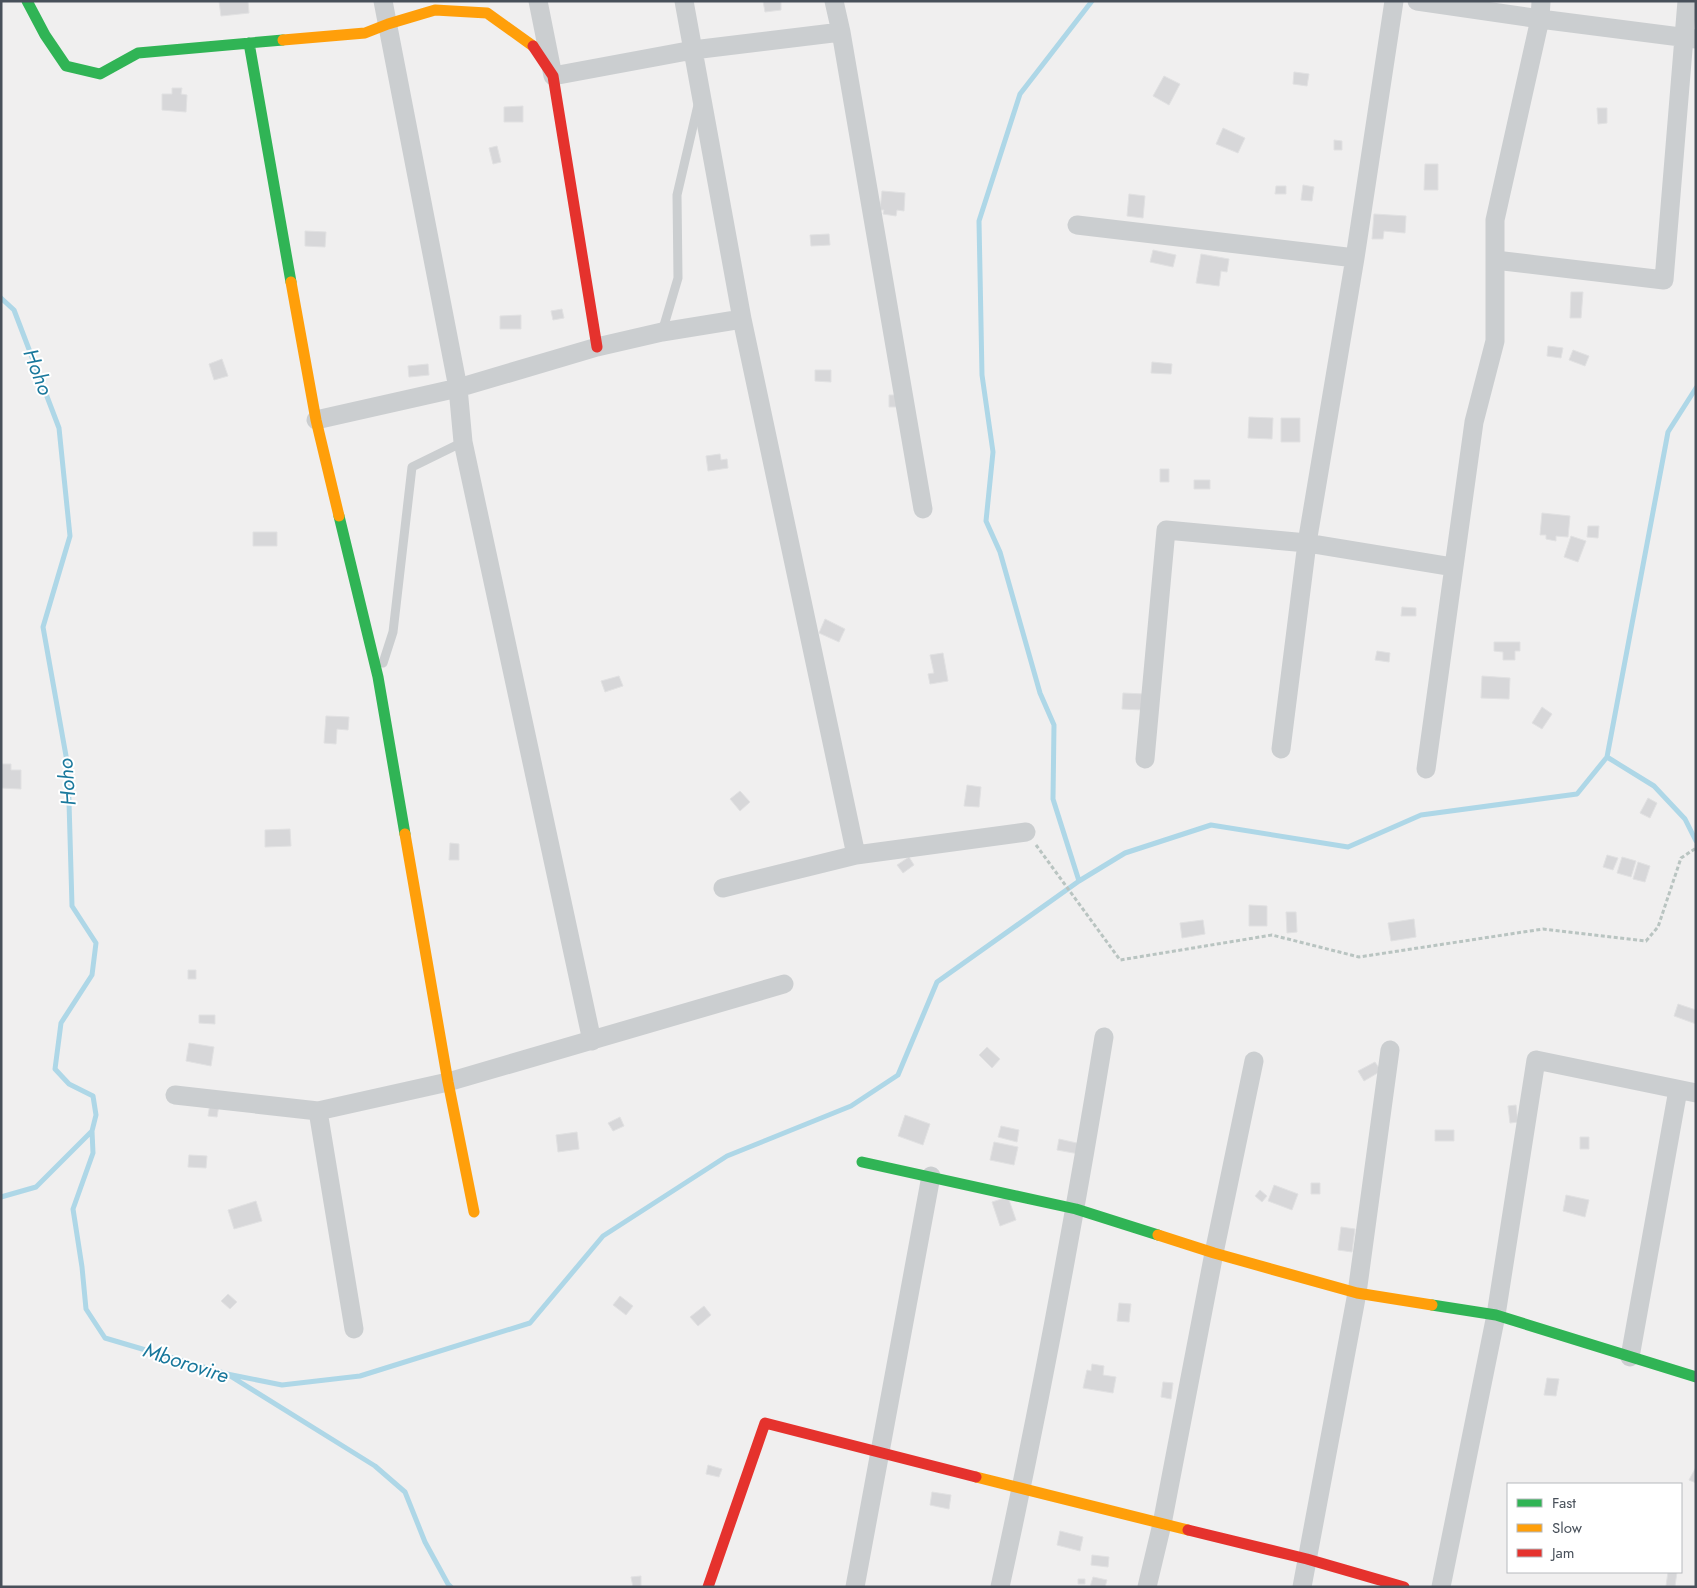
<svg xmlns="http://www.w3.org/2000/svg" width="1697" height="1588" font-family="Jost,sans-serif">
<style>
.lines{fill:none;stroke-linecap:round;stroke-linejoin:round}
.stream{stroke:#aed7e7;stroke-width:5}
.building{fill:#d7d7d9;stroke:#e1e1e2}
.path{stroke:#b9c4c1;stroke-width:3;stroke-dasharray:4 2.5;stroke-linecap:butt}
.lane{stroke:#cbced0;stroke-width:9}
.street{stroke:#cbced0;stroke-width:19}
.fast{stroke:#30b455;stroke-width:11}
.slow{stroke:#ff9f0a;stroke-width:11}
.jam{stroke:#e5322d;stroke-width:11}
.labels{text-anchor:middle;stroke-width:4;stroke-linejoin:round;paint-order:stroke}
.water-label{font-size:21px;font-style:italic;fill:#19789c;stroke:#fff}
</style>
<rect width="100%" height="100%" fill="#f0efef"/>
<g class="lines">
<path class="stream" d="M1 298 14 310 59 428 70 536 43 627 68 767 72 906 96 943 92 975 61 1023 55 1069 69 1084 93 1096 96 1115 92 1131 36 1187 1 1197
M1607 757 1654 786 1685 819 1696 841
M1079 881 1053 799 1054 725 1040 693 1000 552 986 521 993 452 982 375 979 221 1020 94 1092 1
M92 1131 93 1153 73 1209 82 1267 86 1309 105 1338 227 1374 375 1466 405 1492 425 1542 448 1584 451 1587
M227 1374 282 1385 360 1376 530 1323 603 1236 727 1156 851 1106 898 1075 937 982 1079 881 1125 853 1211 825 1348 847 1421 815 1577 794 1607 757 1668 432 1696 388"/>
</g>
<path class="building" d="M219 1H248L249 13 221 16Z
M763 1H781V10L765 12Z
M1294 72 1309 74 1307 86 1293 84Z
M1164 76 1180 84 1169 105 1153 96Z
M172 88H182L181 94 187 95 186 112 162 110V94H172Z
M523 106V122H504V107Z
M1597 108H1607V123L1598 124Z
M1223 128 1245 138 1238 153 1216 144Z
M1334 140 1342 141V150H1334Z
M497 146 501 162 493 164 489 148Z
M1425 164H1438V190H1424Z
M1303 185 1314 187 1312 201 1301 200Z
M1276 186H1286V194H1275Z
M882 191 905 193 904 211 897 210 896 216 883 214 884 210H880Z
M1129 194 1145 196 1143 218 1127 216Z
M1374 214 1406 216 1405 233 1384 231 1383 239H1372Z
M305 231 326 232 325 247 305 246Z
M829 234 830 245 811 246 810 235Z
M1153 250 1176 255 1173 267 1150 262Z
M1201 254 1229 259 1227 272 1221 271 1219 286 1196 283Z
M1571 292H1583L1581 318H1570Z
M562 309 564 318 553 320 551 311Z
M521 315V329H500V316Z
M1548 346 1563 348 1561 358 1547 356Z
M1573 350 1589 356 1585 366 1569 360Z
M222 359 228 376 214 380 209 364Z
M1152 362 1172 364 1171 374 1151 373Z
M428 364 429 375 409 377 408 366Z
M815 370H831V382L815 381Z
M889 395H906V407H889Z
M1249 417 1273 418 1272 439 1248 438Z
M1281 418H1300V442H1281Z
M720 454 721 460 727 459 728 468 708 471 706 456Z
M1160 469H1169V482H1160Z
M1194 480H1210V489H1194Z
M1542 513 1570 516 1568 537 1556 536V541L1546 539V535H1540Z
M1588 526H1599L1598 538 1587 537Z
M253 532H277V546H253Z
M1571 536 1586 541 1578 562 1564 557Z
M1402 607 1416 608V616H1401Z
M825 619 845 629 839 642 819 633Z
M1494 642H1520V651H1515V660H1503V652L1494 651Z
M1377 651 1390 653 1389 662 1375 660Z
M943 653 948 681 930 684 928 674 934 673 930 655Z
M619 676 623 686 605 692 601 681Z
M1482 676 1510 678 1509 699 1481 698Z
M1123 693 1144 694 1143 710 1122 709Z
M1542 707 1552 714 1542 729 1532 723Z
M326 716 349 717 348 730 337 729 336 744 324 743Z
M2 764H11V770H21V789L1 788Z
M967 785 981 787 979 807 964 806Z
M740 791 750 802 740 811 730 799Z
M1648 798 1657 803 1650 818 1640 813Z
M290 829 291 846 265 847V830Z
M450 843 459 844V860H449Z
M1607 855 1618 858 1613 870 1603 867Z
M909 857 914 865 903 873 897 865Z
M1622 857 1636 861 1631 877 1617 873Z
M1638 862 1650 866 1645 882 1633 879Z
M1249 905 1267 906V926H1249Z
M1286 912H1296L1297 932 1287 933Z
M1414 919 1416 937 1391 941 1388 923Z
M1203 920 1205 934 1182 938 1180 923Z
M188 970H196V979H188Z
M1678 1004 1696 1010V1024L1674 1016Z
M199 1015H215V1024L199 1023Z
M189 1043 214 1047 211 1066 186 1061Z
M987 1047 1000 1059 992 1068 979 1055Z
M1375 1062 1381 1071 1364 1081 1358 1071Z
M210 1104 219 1105 217 1117 208 1116Z
M1516 1105 1518 1122 1510 1123 1508 1106Z
M905 1115 930 1124 923 1145 898 1136Z
M620 1117 624 1126 613 1131 608 1123Z
M1001 1126 1019 1130 1017 1142 998 1137Z
M1435 1130H1454V1141H1435Z
M577 1132 579 1149 558 1152 556 1135Z
M1580 1137H1589V1149H1580Z
M1059 1139 1081 1144 1079 1154 1057 1150Z
M994 1142 1018 1147 1014 1165 990 1160Z
M189 1155 207 1156 206 1168 188 1167Z
M1311 1183H1320V1194H1311Z
M1274 1185 1298 1194 1292 1210 1268 1201Z
M1260 1190 1267 1196 1262 1202 1255 1196Z
M1566 1195 1589 1200 1585 1217 1563 1211Z
M1008 1197 1016 1220 1000 1226 992 1202Z
M256 1201 262 1221 234 1229 228 1210Z
M1341 1227 1355 1229 1352 1252 1338 1250Z
M228 1294 237 1302 230 1309 221 1301Z
M620 1296 633 1306 626 1315 613 1305Z
M1119 1303 1131 1304 1129 1322 1117 1321Z
M704 1306 711 1315 698 1326 690 1317Z
M1092 1364 1104 1366 1103 1375 1116 1377 1113 1393 1083 1388 1087 1370 1091 1371Z
M1547 1378 1559 1379 1556 1396 1544 1395Z
M1163 1382 1173 1383 1171 1399 1161 1397Z
M708 1465 722 1469 719 1477 706 1474Z
M1696 1467V1483L1689 1480Z
M932 1492 951 1495 949 1509 930 1505Z
M1060 1531 1083 1537 1080 1551 1057 1545Z
M1092 1555 1109 1557 1108 1567 1091 1565Z
M1668 1572H1677L1675 1586H1666Z
M641 1576V1586L633 1587 631 1577Z
M1093 1577 1107 1580 1105 1587H1090Z
M1078 1579H1085V1584H1078Z"/>
<g class="lines">
<path class="path" d="M1036 845 1120 960 1272 935 1359 957 1543 929 1646 941 1658 927 1681 858 1696 848"/>
<path class="lane" d="M662 332 678 278 677 195 698 105
M383 663 393 632 412 467 463 442"/>
<path class="street" d="M383 1 458 388 463 442 592 1041
M538 1 553 76 693 50 841 32
M684 1 742 319 856 855
M834 1 841 32 923 509
M1417 1 1540 19 1696 39
M1077 225 1355 258
M1495 260 1664 280 1687 1
M316 420 458 388 597 347 662 332 742 319
M1281 749 1307 543 1355 258 1394 1
M1145 759 1166 530 1307 543 1453 567
M1426 769 1474 422 1495 341V220L1540 19 1541 1
M723 888 856 855 1026 832
M175 1095 318 1111 448 1082 784 984
M318 1111 354 1329
M1630 1357 1678 1090
M855 1587 931 1176
M1000 1587C1040 1404 1074 1221 1104 1037
M1147 1587 1162 1524 1214 1253 1254 1061
M1302 1587 1357 1293 1390 1050
M1441 1587 1496 1315 1536 1060 1696 1093"/>
<path class="fast" d="M27 1 45 35 66 66 100 74 138 53 283 40
M249 43 291 282
M339 516 378 677 405 834
M862 1162 1076 1209 1158 1235
M1432 1305 1496 1315 1696 1377"/>
<path class="slow" d="M283 40 365 33 388 24 435 10 487 13 533 46
M291 282 316 420 339 516
M405 834 448 1082 474 1212
M1158 1235 1214 1253 1357 1293 1432 1305
M976 1477 1188 1530"/>
<path class="jam" d="M533 46 553 76 597 347
M1188 1530 1307 1559 1404 1587
M708 1587 765 1423 976 1477"/>
</g>
<g class="labels">
<g class="water-label">
<text transform="translate(38 372) rotate(69)" y="7">Hoho</text>
<text transform="translate(67 782) rotate(-94)" y="7">Hoho</text>
<text transform="translate(186 1363) rotate(18)" y="7">Mborovire</text>
</g>
</g>
<rect width="1697" height="1588" fill="none" stroke="#48505a" stroke-width="5"/>
<rect x="1507" y="1483" width="175" height="90" fill="#ffffff" stroke="#b6b9bd"/>
<rect x="1517" y="1499" width="25" height="8" fill="#30b455" stroke="#b6b9bd"/>
<text x="1552" y="1508" font-size="15" fill="#48505a">Fast</text>
<rect x="1517" y="1524" width="25" height="8" fill="#ff9f0a" stroke="#b6b9bd"/>
<text x="1552" y="1533" font-size="15" fill="#48505a">Slow</text>
<rect x="1517" y="1549" width="25" height="8" fill="#e5322d" stroke="#b6b9bd"/>
<text x="1552" y="1558" font-size="15" fill="#48505a">Jam</text>
</svg>
